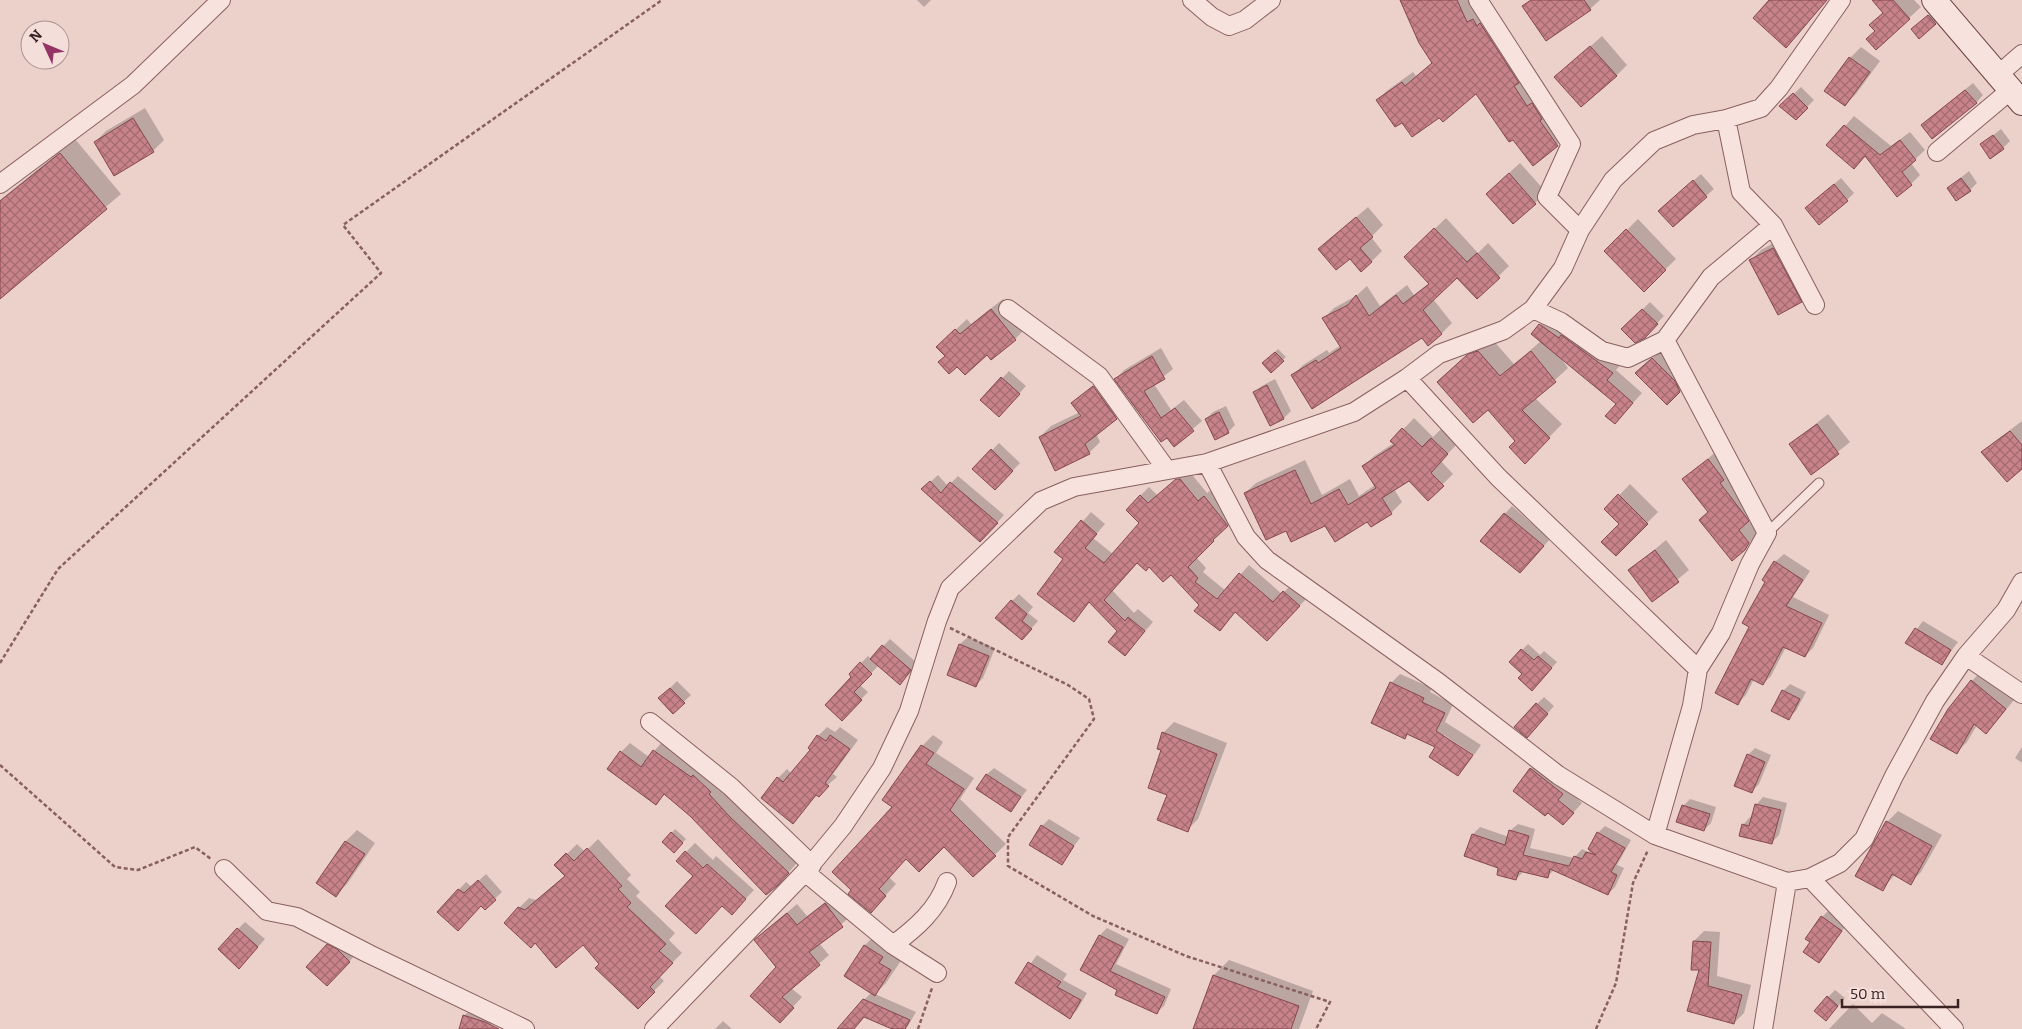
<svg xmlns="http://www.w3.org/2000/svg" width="2022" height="1029" font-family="Bitter,serif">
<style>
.shadow{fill:#0003}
.building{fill:url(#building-cross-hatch);stroke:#86474f}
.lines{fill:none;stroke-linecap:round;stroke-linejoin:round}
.lane-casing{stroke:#88605f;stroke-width:11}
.street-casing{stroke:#88605f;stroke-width:20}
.secondary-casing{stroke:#6a4243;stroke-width:26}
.path{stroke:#88605f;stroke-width:2.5;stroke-dasharray:4 2.5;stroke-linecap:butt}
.lane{stroke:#f7e2dd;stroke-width:9}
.street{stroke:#f7e2dd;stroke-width:18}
.secondary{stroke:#f7e2dd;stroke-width:24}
</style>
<defs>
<pattern id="building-cross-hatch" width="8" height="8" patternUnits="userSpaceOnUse" patternTransform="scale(1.25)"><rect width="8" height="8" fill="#c8838a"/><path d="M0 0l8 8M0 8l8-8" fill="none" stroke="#a36b70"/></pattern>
</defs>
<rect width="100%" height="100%" fill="#ecd0ca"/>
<path class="shadow" d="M917 0H931L924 7Z
M1402 0H1473L1568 135 1533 164 1476 92 1402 121 1377 100 1388 90 1413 72 1416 76 1433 62Z
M1530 0H1600L1590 9 1524 6Z
M1880 0H1914L1921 7 1876 48V30L1871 25 1884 12Z
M1932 13 1938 20 1935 23 1916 26Z
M1602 36 1627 65 1616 76 1556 77Z
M1861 47 1880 61 1856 94 1845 105 1850 58Z
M1973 83 1983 95 1976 103 1930 118Z
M1801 87 1814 100 1796 118 1781 106Z
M145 108 164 140 153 151 115 174 95 142 106 131Z
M1854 116 1891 146 1910 132 1925 150 1911 163 1920 175 1911 184 1866 155 1854 168 1828 145Z
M2001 129 2010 141 2003 148 1982 144Z
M75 139 121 194 0 297V200Z
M1520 163 1546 192 1535 203 1498 183Z
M1969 171 1977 183 1970 190 1948 188Z
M1701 174 1714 189 1673 225 1667 204Z
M1841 178 1854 193 1847 200 1807 208Z
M1368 207 1383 225 1371 237 1382 251 1371 262 1331 239Z
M1446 218 1478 253 1488 243 1509 266 1477 297 1457 276 1433 299 1452 323 1442 333 1422 336 1293 375 1303 365 1327 350 1329 353 1341 345 1324 318 1334 308 1356 296 1367 286 1380 306 1407 285 1414 295 1429 283 1416 247Z
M1638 219 1676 259 1644 290 1605 252Z
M1784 237 1812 290 1801 301 1750 261 1761 250Z
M1003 299 1026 328 1015 339 987 353 946 356 949 336 967 319 971 324Z
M1650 302 1664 316 1644 337 1623 329Z
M1549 315 1622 363 1616 370 1642 393 1615 423 1617 404 1560 357 1568 368 1535 398 1562 424 1525 462 1517 441 1452 369 1483 342 1492 339 1514 364 1541 341 1540 325Z
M1161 348 1173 369 1154 384 1171 410 1184 400 1202 421 1174 445 1116 379 1124 370Z
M1664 348 1691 380 1667 404 1648 362Z
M1278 349 1286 357 1271 371 1264 363Z
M1009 371 1026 386 1006 408 982 400Z
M1105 376 1127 407 1096 433 1100 442 1089 453 1040 437 1051 426 1080 412 1073 403Z
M1275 379 1291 411 1284 418 1270 424 1254 393 1262 386Z
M1226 406 1235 425 1228 432 1206 419 1213 412Z
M1828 414 1850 442 1812 473 1791 444Z
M1414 418 1433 437 1442 428 1458 443 1441 461 1453 474 1428 499 1409 479 1394 489 1402 502 1391 513 1371 526 1368 520 1287 530 1245 493 1256 483 1305 460 1322 495 1350 479 1359 496 1375 485 1363 467 1374 456 1394 443 1392 441Z
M2022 421V468L1983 453 1994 442Z
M999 443 1020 463 995 489 974 469Z
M1718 450 1758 511 1748 520 1758 533 1744 550 1709 511 1684 479Z
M1189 471 1207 493 1214 488 1236 517 1196 557 1206 568 1203 572 1226 591 1249 565 1282 594 1293 583 1308 597 1276 631 1236 611 1220 630 1201 605 1171 573 1138 562 1112 590 1134 613 1138 609 1153 622 1125 654 1119 631 1090 601 1074 621 1065 559 1056 552 1091 512 1105 524 1093 538 1113 554 1141 523 1127 509 1149 487 1157 495Z
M938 475 948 486 958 476 1004 515 987 534 923 489Z
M1630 484 1658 512 1616 554 1621 524 1606 509Z
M1512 506 1550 539 1527 565 1508 564 1481 540Z
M1666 540 1689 570 1653 600 1630 570Z
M1784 554 1810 571 1793 597 1829 615 1813 648 1805 656 1786 647 1771 676 1763 684 1754 679 1746 695 1738 703 1750 627 1775 562Z
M1019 594 1033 607 1028 613 1038 621 1022 639 1012 601Z
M1923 621 1958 642 1942 663 1907 642Z
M968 637 995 648 983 678 976 685 948 674 960 644Z
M890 639 917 663 916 667 900 684 879 665 860 685 868 692 849 712 853 677 861 663 868 656 871 659Z
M1528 644 1540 655 1544 651 1557 662 1538 683 1511 662Z
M1981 671 2015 699 1986 733 1977 725 1967 742 1957 752 1972 681Z
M1400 674 1432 688 1430 692 1453 704 1445 722 1481 745 1474 755 1444 735V738L1473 757 1458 775 1437 746 1409 733 1405 737 1391 683Z
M677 681 691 695 673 712 660 698Z
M1790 684 1806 692 1796 711 1788 718 1783 691Z
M1544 697 1554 706 1534 729 1537 704Z
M1174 722 1227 743 1198 819 1187 830 1169 794 1163 750V733Z
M827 727 835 732 840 727 858 740 833 774 837 777 817 794 793 822 778 778 787 769 792 774 812 750 818 736Z
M933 735 943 742 936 753 974 778 960 799 1006 844 973 876 944 845 906 858 889 877 896 884 871 911 894 807 884 800 922 746Z
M663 741 701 768 797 863 788 873 691 815 665 794 656 803 621 752 630 743 649 757Z
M2022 747V763L2015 758Z
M1755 748 1771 755 1759 784 1752 791 1748 755Z
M1541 759 1567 789 1582 803 1563 824 1531 769Z
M994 768 1027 790 1011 810 986 775Z
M1763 797 1787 803 1779 835 1772 842 1743 825 1750 817 1753 818 1756 805Z
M1690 799 1716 807 1711 823 1704 830 1683 806Z
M1898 811 1942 835 1921 872 1910 883 1895 875 1882 889 1857 875 1887 822Z
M1049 819 1080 838 1061 863 1042 826Z
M1518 824 1535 829 1530 848 1574 858 1582 849 1588 852 1591 849 1598 833 1605 826 1631 840 1617 865 1624 868 1615 887 1608 894 1554 870 1548 876 1523 872 1516 879 1500 868 1465 856 1473 834 1480 827 1509 837 1510 831Z
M675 829 686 839 674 851 664 842Z
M357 830 375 843 347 884 336 895 318 883 346 841Z
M598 839 631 875 627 879 640 892 636 896 675 933 669 940 682 953 659 976 664 981 638 1007 583 944 519 908 529 898 536 900 566 875 556 865 577 844 585 852Z
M695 843 713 860 716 856 754 890 732 913 686 852Z
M486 874 502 892 485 908 482 905 438 912 466 882 472 887Z
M835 895 851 916 819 943 829 955 791 988 802 997 780 1021 777 967 765 931 797 904 807 916Z
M1829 910 1848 923 1819 962 1812 942 1822 917Z
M245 922 265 939 246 960 238 929Z
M1107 928 1129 939 1116 964 1171 989 1164 1006 1156 1013 1082 970 1100 935Z
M1704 931 1720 932 1717 976 1751 985 1744 1013 1734 1023 1689 1011 1700 969 1694 941Z
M876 934 902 959 886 983 875 994 916 1012 906 1029H895L864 1000 872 992 846 975 865 945Z
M335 938 356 954 334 978 328 945Z
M1037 955 1067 974 1063 980 1087 993 1077 1010 1070 1017 1017 982Z
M1229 960 1313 991 1299 1029H1194L1214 975Z
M1835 990 1845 998 1833 1012 1828 997Z
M1853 1004 1872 1023 1882 1013 1906 1029H1829Z
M472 1008 494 1016 490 1029H460L464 1016Z
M723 1021 732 1029H715Z"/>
<path class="building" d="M1400 0H1457L1467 22 1473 19 1477 26 1480 23 1519 83 1514 86 1527 106 1532 103 1542 119 1540 121 1558 146 1533 166 1513 140 1509 142 1476 94 1443 122 1439 118 1412 137 1402 123 1395 127 1376 100 1402 82 1405 86 1432 63 1419 43Z
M1531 0H1584L1591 10 1546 41 1522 6Z
M1769 0H1827L1786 48 1753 18Z
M1872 0H1893L1910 19 1876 50 1866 39 1875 31 1869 25 1883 13Z
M1928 15 1936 24 1919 39 1911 29Z
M1590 46 1617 76 1581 107 1554 77Z
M1849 57 1870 72 1845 106 1824 91Z
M1965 90 1977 103 1932 139 1921 125Z
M1793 93 1808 108 1796 120 1779 106Z
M133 118 154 152 114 176 94 142Z
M1844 125 1880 155 1900 140 1916 160 1902 172 1912 185 1897 197 1865 156 1854 169 1826 145Z
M1993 135 2004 149 1990 159 1980 144Z
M60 153 107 209 0 299V201Z
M1509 173 1536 204 1513 224 1486 194Z
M1961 178 1971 191 1956 201 1947 188Z
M1693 180 1707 197 1673 227 1658 211Z
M1834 184 1848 201 1819 225 1805 208Z
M1356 217 1373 237 1360 248 1372 262 1361 272 1350 259 1336 270 1318 249Z
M1434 228 1467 262 1477 253 1500 278 1477 299 1457 278 1423 310 1442 334 1428 346 1422 338 1312 409 1291 375 1316 360 1318 363 1341 348 1322 318 1348 305 1356 295 1369 316 1396 295 1403 304 1429 284 1404 257Z
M1626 229 1666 270 1644 292 1604 251Z
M1773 248 1802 302 1778 315 1749 260Z
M991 309 1016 340 991 360 987 355 965 375 957 367 949 374 938 362 945 356 936 347 955 329 960 334Z
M1642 309 1658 324 1645 338 1635 343 1621 329Z
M1539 324 1559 338 1561 335 1613 373 1607 380 1633 403 1615 424 1605 416 1616 404 1531 334Z
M1478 351 1500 376 1531 351 1556 382 1522 410 1550 438 1525 464 1509 447 1515 441 1488 410 1473 423 1437 382 1468 354Z
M1275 352 1284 361 1271 373 1262 363Z
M1152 356 1165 379 1144 391 1161 418 1175 408 1194 431 1174 447 1167 438 1161 442 1114 379Z
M1652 358 1675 381 1680 392 1667 405 1635 373Z
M1001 377 1020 394 999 417 980 400Z
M1267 385 1284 419 1270 426 1253 392Z
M1093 386 1117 419 1085 444 1090 454 1055 471 1039 437 1081 416 1071 403Z
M1219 412 1229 433 1215 440 1205 419Z
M1817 424 1839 454 1811 475 1789 444Z
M1402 428 1422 447 1431 438 1448 454 1431 473 1444 486 1428 501 1409 481 1382 498 1392 514 1371 527 1367 522 1335 542 1325 526 1291 542 1286 531 1266 540 1244 493 1295 470 1311 504 1339 489 1348 505 1376 488 1362 466 1395 445 1390 441Z
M2010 431 2022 445V469L2007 482 1981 452Z
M991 449 1013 471 995 490 972 469Z
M1708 459 1724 480 1720 483 1749 521 1739 530 1749 543 1745 550 1732 561 1699 520 1708 512 1682 479Z
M1176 479H1180L1198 501 1204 496 1228 526 1213 540 1214 541 1188 567 1198 578 1195 582 1217 599 1239 573 1273 602 1283 591 1300 606 1267 641 1235 612 1220 631 1194 611 1199 605 1171 575 1163 582 1149 567 1146 571 1137 563 1104 600 1125 621 1128 617 1145 631 1125 656 1108 642 1117 631 1089 602 1074 622 1037 594 1063 559 1054 552 1081 520 1097 534 1085 548 1104 563 1139 523 1126 510 1140 495 1148 503Z
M930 481 941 493 950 482 998 523 980 542 921 489Z
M1618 494 1648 524 1616 556 1601 542 1619 524 1604 509Z
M1504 513 1544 546 1520 573 1480 541Z
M1655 550 1679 582 1652 602 1628 570Z
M1774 561 1803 580 1786 606 1822 623 1805 657 1783 647 1763 685 1751 679 1738 705 1715 693 1749 627 1742 623 1765 582 1762 580Z
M1011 600 1027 614 1022 621 1032 629 1022 640 995 618Z
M1915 628 1951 650 1942 665 1905 643Z
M959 644 989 656 976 687 947 675Z
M882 645 911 670 900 685 870 659Z
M1521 649 1534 660 1538 656 1552 668 1532 691 1518 678 1522 674 1509 662Z
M860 662 872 674 854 692 862 700 842 721 825 705 851 677 849 674Z
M1971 680 2006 709 1986 734 1974 724 1957 754 1930 739 1948 709Z
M1390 682 1424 698 1422 702 1445 713 1436 731 1473 755 1458 776 1429 757 1435 747 1407 734 1405 739 1371 723Z
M670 688 685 703 673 714 658 698Z
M1782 690 1800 699 1789 720 1771 711Z
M1536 703 1548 714 1527 738 1514 727Z
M1162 732 1217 754 1188 832 1157 820 1167 795 1148 788 1161 750 1157 749Z
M817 735 826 741 830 735 850 749 825 783 829 786 819 797 816 795 793 824 761 798 777 777 783 782 810 750 808 748Z
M921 745 934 753 926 764 964 789 950 810 996 856 973 877 944 847 919 872 906 859 879 889 886 896 871 913 848 894 851 890 832 872 892 807 882 800Z
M653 750 691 777 693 775 711 792 709 794 729 816 789 873 777 886 766 895 690 816 664 794 656 805 607 769 620 751 641 767Z
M1747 754 1765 762 1752 793 1734 786Z
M1530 768 1563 794 1558 800 1574 813 1563 825 1548 813 1545 816 1513 791Z
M986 774 1021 797 1011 812 976 789Z
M1755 804 1781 810 1772 844 1739 836 1742 824 1749 826Z
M1682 805 1710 814 1704 831 1676 822Z
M1886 821 1932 846 1911 885 1892 874 1883 891 1855 876Z
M1041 825 1074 846 1062 865 1029 845Z
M1509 830 1529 836 1523 855 1569 866 1574 856 1582 859 1586 852 1596 855 1588 849 1597 832 1625 848 1611 872 1617 875 1608 895 1550 869 1548 878 1519 871 1516 880 1497 875 1498 868 1464 856 1472 834 1505 845Z
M671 832 683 843 674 853 662 842Z
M345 841 365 854 336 897 316 883Z
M587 848 622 886 618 889 631 903 627 907 666 944 659 951 673 963 650 987 655 992 638 1009 595 968 599 964 583 945 556 968 535 943 531 948 504 923 518 907 525 910 565 876 554 865 566 853 574 861Z
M685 851 703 868 707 864 746 899 732 915 722 906 696 934 665 906 693 876 676 861Z
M478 880 496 900 485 910 481 906 458 931 437 912 458 889 464 893Z
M825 903 843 927 809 952 820 965 782 997 794 1008 780 1023 750 996 776 967 754 940 787 913 797 925Z
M1821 916 1842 931 1819 963 1803 952 1810 942 1805 939Z
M237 928 258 947 239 969 218 949Z
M1099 935 1123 947 1110 971 1165 997 1157 1014 1115 995 1117 990 1080 970Z
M1693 941 1711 942 1708 986 1742 995 1734 1024 1687 1011 1699 970H1691Z
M327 944 337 949 350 962 327 986 306 967Z
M864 945 883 957 879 963 891 970 875 996 844 976Z
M1028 962 1061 982 1057 987 1081 1000 1070 1019 1015 983Z
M1213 975 1299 1006 1291 1029H1193Z
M1827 996 1838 1006 1826 1021 1814 1011Z
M863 999 910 1020 905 1029H892L864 1017 854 1029H837Z
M463 1015 485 1022 499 1029H459Z"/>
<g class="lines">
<defs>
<path id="lane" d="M1767 533 1819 483"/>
<path id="street" d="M1192 0 1212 17 1229 26 1245 20 1271 0
M1478 0 1571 144 1547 197 1580 230
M1999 74 2022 54
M1726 119 1741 192 1773 225 1815 305
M1937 152 2012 89
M0 184 133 85 221 0
M1008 309 1099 376 1167 470
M1533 309 1561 322 1602 351 1628 358 1665 340 1711 277 1773 225
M1665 340 1767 533 1750 564 1721 633 1698 669
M1407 378 1498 477 1698 669 1692 706 1655 835
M1207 463 1246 537 1267 560 1438 682 1558 775 1655 835 1787 882 1810 878 1840 863 1864 839 1894 776 1935 701 1966 656 2006 610 2022 582
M1966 656 2022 694
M650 722 731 787 812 865
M224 869 267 911 297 917 369 954 525 1029
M805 872 893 945 937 973
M1810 878 1954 1029
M893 945C916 928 937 910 947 882
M654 1029 805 872 843 826 882 768 909 711 937 621 950 588 1041 501 1074 487 1207 463 1354 412 1407 378 1439 354 1504 330 1533 309 1563 268 1580 230 1613 180 1654 141 1693 125 1726 119 1761 108 1779 88 1841 0
M1763 1029 1787 882"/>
<path id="secondary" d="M1934 0 2022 103"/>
</defs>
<use href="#lane" class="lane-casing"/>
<use href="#street" class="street-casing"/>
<use href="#secondary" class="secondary-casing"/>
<path class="path" d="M950 628 1068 685 1089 699 1094 719 1008 837V866L1093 916 1186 956 1330 1002 1316 1029
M0 663 58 569 381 273 343 225 662 0
M0 765 115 867 138 870 195 847 211 859
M918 1029 932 988
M1596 1029 1616 983 1633 883 1648 850"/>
<use href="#lane" class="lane"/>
<use href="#street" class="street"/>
<use href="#secondary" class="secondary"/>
</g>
<g transform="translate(45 45) rotate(314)"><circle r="24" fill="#f4ded9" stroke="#aa9390"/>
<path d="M0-4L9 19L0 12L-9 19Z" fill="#933366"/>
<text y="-8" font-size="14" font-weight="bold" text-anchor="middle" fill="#3a2223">N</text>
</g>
<path d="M1842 999v8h116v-8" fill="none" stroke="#3a2223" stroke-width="2.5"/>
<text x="1850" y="999" font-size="15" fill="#3a2223" stroke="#f4ded9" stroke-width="4" paint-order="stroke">50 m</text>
</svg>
